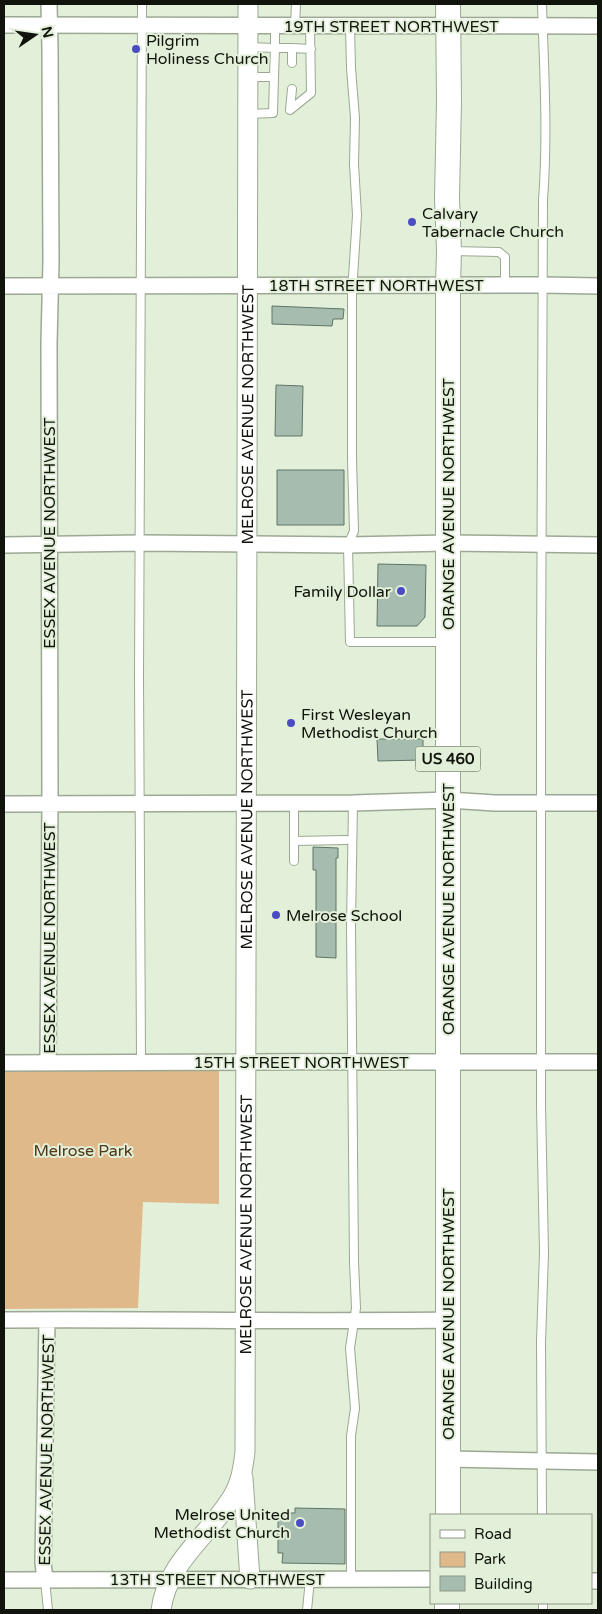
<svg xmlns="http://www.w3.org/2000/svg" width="602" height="1614" font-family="'Varela Round',sans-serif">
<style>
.green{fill:#dfb98a}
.building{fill:#a5bcae;stroke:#5e7467}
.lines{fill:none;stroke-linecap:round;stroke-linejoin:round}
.service-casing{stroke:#9ca893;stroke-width:10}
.minor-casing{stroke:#9ca893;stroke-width:18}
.tertiary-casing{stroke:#9ca893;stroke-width:21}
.primary-casing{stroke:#9ca893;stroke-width:26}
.service{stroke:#fff;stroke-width:8}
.minor{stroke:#fff;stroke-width:15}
.tertiary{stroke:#fff;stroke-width:19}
.primary{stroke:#fff;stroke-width:24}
.poi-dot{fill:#4b4cc2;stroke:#e3f0d9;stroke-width:2}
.labels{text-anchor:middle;stroke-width:4;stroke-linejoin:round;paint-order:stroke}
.shield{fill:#e3f0d9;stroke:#4f564a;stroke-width:1}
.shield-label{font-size:15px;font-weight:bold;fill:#10140c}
.street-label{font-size:16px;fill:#10140c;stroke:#e3f0d9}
.poi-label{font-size:16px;fill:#10140c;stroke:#e3f0d9;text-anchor:start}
.park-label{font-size:16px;fill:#4f3615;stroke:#e3f0d9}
</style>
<rect width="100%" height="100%" fill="#e3f0d9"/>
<path class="green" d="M4 1070 219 1071V1204L143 1202 138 1308 4 1309Z"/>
<path class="building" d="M272 306 344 309 343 319H333L332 326 272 324Z
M276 385 303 386 302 436H275Z
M277 470H344V525H277Z
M378 564 426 565 425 617 417 626H377Z
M377 739H423V760L378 761Z
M313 847 338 848V858H336V958L316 957V870H313Z
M295 1508 345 1509V1564L282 1563 283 1553H278V1520H283V1513H295Z"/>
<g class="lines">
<defs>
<path id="service" d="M275 26V48H292
M295 26 296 4
M350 26 351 68 355 118 354 164 357 215 352 293V459L354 531 348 545 350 642H446
M292 63V48L311 49
M247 77H274L275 48 248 47
M292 89 290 110 311 93 310 26
M249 114 273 113 274 77
M451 251 499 252 505 257V285
M294 803V841L346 840
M294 841V861
M141 1061 139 676 142 4
M542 1515 541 1342 544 1252 541 1106V673L543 200C548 135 544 69 542 4
M351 1579V1436L355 1408 350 1348 356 1308 354 1262 351 925 353 803
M45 1580 48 1610
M307 1610 310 1579
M543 1610V1603"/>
<path id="minor" d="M4 25 598 26
M4 286 542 285 598 286
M4 545 141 543 348 545 448 543 598 545
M4 804 353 803 448 800 495 803H598
M48 1062 50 804 49 343 51 261 50 49 49 4
M4 1063C202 1061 400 1062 598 1062
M4 1320C152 1319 300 1322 448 1320
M448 1459 598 1462
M4 1580 431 1579
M45 1580 43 1562 47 1320
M591 1581H598"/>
<g id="tertiary">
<path d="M243 1478 250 1579"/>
<path id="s1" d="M161 1610C167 1563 207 1537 231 1499 241 1484 243 1468 245 1452L248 4"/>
</g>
<path id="primary" d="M448 1515V285L449 251 447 198 449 101 448 4
M447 1603V1610"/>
</defs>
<use href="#service" class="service-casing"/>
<use href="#minor" class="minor-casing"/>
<use href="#tertiary" class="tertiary-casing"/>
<use href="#primary" class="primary-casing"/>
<use href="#service" class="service"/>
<use href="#minor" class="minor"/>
<use href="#tertiary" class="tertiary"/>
<use href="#primary" class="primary"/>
</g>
<g class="poi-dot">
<circle cx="136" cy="49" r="5"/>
<circle cx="412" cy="222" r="5"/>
<circle cx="401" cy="591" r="5"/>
<circle cx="291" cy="723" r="5"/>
<circle cx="276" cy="915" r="5"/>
<circle cx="300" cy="1523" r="5"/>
</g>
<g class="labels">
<rect class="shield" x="415.5" y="746.5" width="65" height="25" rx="4"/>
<g class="shield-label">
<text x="448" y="764">US 460</text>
</g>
<g class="street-label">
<text x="391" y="32">19TH STREET NORTHWEST</text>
<text x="376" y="291">18TH STREET NORTHWEST</text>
<text dy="6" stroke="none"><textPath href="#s1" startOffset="1220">MELROSE AVENUE NORTHWEST</textPath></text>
<text transform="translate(448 504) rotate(-90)" y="6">ORANGE AVENUE NORTHWEST</text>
<text transform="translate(49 533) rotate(-90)" y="6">ESSEX AVENUE NORTHWEST</text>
<text dy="6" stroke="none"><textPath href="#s1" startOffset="815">MELROSE AVENUE NORTHWEST</textPath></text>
<text transform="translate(448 909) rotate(-90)" y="6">ORANGE AVENUE NORTHWEST</text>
<text transform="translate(49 938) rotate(-90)" y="6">ESSEX AVENUE NORTHWEST</text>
<text x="301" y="1068">15TH STREET NORTHWEST</text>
<text dy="6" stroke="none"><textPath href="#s1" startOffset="410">MELROSE AVENUE NORTHWEST</textPath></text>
<text transform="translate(448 1314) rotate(-90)" y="6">ORANGE AVENUE NORTHWEST</text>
<text transform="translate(46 1450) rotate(-89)" y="6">ESSEX AVENUE NORTHWEST</text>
<text x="217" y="1585">13TH STREET NORTHWEST</text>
</g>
<g class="poi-label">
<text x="146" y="46">Pilgrim<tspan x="146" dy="18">Holiness Church</tspan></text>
<text x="422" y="219">Calvary<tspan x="422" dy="18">Tabernacle Church</tspan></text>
<text x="391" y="597" text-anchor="end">Family Dollar</text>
<text x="301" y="720">First Wesleyan<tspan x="301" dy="18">Methodist Church</tspan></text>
<text x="286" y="921">Melrose School</text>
<text x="290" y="1520" text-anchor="end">Melrose United<tspan x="290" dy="18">Methodist Church</tspan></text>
</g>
<g class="park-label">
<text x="83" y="1156">Melrose Park</text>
</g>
</g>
<rect width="602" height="1614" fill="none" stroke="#10140c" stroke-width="10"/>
<rect x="430" y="1514" width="162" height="90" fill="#e3f0d9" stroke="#8f9887"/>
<rect x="440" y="1530" width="25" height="8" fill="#ffffff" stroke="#8f9887"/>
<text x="474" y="1539" font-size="15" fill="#10140c">Road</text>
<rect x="440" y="1552" width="25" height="15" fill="#dfb98a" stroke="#8f9887"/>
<text x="474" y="1564" font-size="15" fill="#10140c">Park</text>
<rect x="440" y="1576" width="25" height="15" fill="#a5bcae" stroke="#8f9887"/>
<text x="474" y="1589" font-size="15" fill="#10140c">Building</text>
<g transform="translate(35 35) rotate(77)" stroke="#e3f0d9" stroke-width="4" paint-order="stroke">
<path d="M0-4L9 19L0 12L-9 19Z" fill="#10140c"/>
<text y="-8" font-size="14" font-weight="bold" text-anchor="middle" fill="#10140c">N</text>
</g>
</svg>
